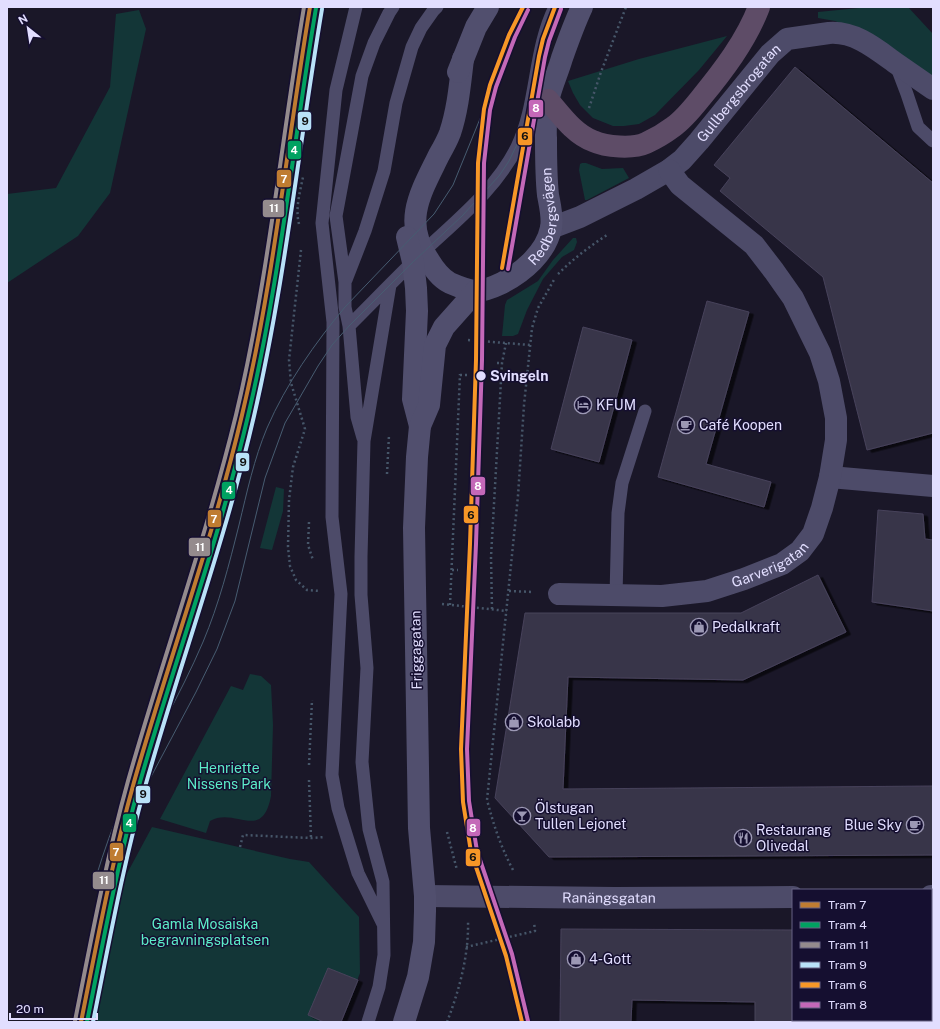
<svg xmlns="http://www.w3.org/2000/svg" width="940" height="1029" font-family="'Public Sans',sans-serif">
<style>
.green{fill:#133637}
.building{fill:#393649;stroke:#47425b;filter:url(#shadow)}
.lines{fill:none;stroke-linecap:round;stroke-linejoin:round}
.path{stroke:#465669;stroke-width:2.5;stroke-dasharray:2 3;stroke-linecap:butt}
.lane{stroke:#4d4b69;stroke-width:13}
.street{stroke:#4d4b69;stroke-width:22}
.secondary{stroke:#514f6e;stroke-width:22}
.highway{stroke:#5e4c67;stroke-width:22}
.tram{stroke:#475c71;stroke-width:1}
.tram-1-casing{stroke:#150f30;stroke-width:7}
.tram-2-casing{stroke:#150f30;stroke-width:7}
.tram-3-casing{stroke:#150f30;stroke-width:7}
.tram-4-casing{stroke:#150f30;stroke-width:7}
.tram-5-casing{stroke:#150f30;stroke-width:7}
.tram-6-casing{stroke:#150f30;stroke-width:7}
.tram-1{stroke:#bf7c31;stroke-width:4}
.tram-2{stroke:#00a261;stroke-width:4}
.tram-3{stroke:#948b8d;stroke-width:4}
.tram-4{stroke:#b9e2f8;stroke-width:4}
.tram-5{stroke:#f79727;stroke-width:4}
.tram-6{stroke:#c468b8;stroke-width:4}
.stop-dot{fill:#e2deff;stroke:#150f30;stroke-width:1.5}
.labels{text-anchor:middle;stroke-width:3;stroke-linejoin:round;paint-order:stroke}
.street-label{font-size:14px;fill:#e2deff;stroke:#150f30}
.stop-label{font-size:14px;font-weight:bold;fill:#e2deff;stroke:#150f30;text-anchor:start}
.poi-label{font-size:14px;fill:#e2deff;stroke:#150f30;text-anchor:start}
.park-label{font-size:14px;fill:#5cedc9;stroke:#150f30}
.line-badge{stroke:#150f30;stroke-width:1.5}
.badge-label{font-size:11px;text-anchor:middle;font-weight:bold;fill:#fff}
.pale-badge-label{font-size:11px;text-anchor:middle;font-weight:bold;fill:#111}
</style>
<defs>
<filter id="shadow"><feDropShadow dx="4.5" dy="2.5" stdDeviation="0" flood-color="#0009"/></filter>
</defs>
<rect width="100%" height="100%" fill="#1a1728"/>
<path class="green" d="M869 7H908L933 34V80L855 30 835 21 818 18V12Z
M139 10 146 29 110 193 78 236 7 283V194L56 188 110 87 116 14Z
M727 36 699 70 655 115 639 124 624 126H613L593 118 580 105 573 93 568 81 639 59Z
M582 163H586L602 169 623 168 629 178 587 200H585L579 170 580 164Z
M573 238H576L577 242 574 250 562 257 543 279 527 310 518 334 513 336H502L505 305 507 300 538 281 553 260Z
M276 487 284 489 283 511 272 550 260 548Z
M250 674 261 676 271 685 273 725 271 796C262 843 235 806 210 821L206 833 160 819 231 686 243 690Z
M152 827 290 859 309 862 359 917 360 973 341 1022H94L123 881Z"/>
<path class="building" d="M795 67 933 183V433L867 450 823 277 720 191 730 178 714 165Z
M707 301 749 312 706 464 771 482 764 507 658 477Z
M583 327 632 340 599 462 551 449Z
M878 510 923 514 925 539 933 540V611L872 602Z
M818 575 846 632 743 680 568 677 563 789 933 786V855L549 857 495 798 525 613H741Z
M561 929 793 930V1022H755V1002L632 1000 631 1022H560Z
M328 968 358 980 341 1022H324L308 1015Z"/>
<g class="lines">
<path class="path" d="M589 108 601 72 626 7
M299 224C295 209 300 192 303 177
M301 250 289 360 291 383 305 429 293 467 289 500 288 547 290 566 296 580 307 590 320 591
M558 274C573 259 590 246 607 235
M468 340 530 345
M497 363H502
M460 375H468
M387 474 389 435
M309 522 308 545 313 560
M452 570H458
M509 591 534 592
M442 604 507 611
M450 605 460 374
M492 609 491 557 502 363 506 343
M309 765 312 700
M309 780 311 838
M447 832 457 870
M240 847 243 835 311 838 325 837
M513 870C500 845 494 826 487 800L518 496 524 405 532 328 538 308 555 278
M466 947 535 931 534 922
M447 1022C459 991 469 955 468 921"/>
<path class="lane" d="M356 7 336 90 322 223 333 322 332 517 341 594 332 775 338 808 358 873 383 924
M896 65 907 94 918 127 933 141
M346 280 365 231 384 171 396 103 412 47 421 28 433 11 437 7
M349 326C374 301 399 275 424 251 458 219 496 189 517 147 538 103 533 51 555 7
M363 438 357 417 349 326 345 307V282L336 216 362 76 374 43 389 13 393 7
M616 596 618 513 622 483 645 411
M368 1022 379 987 384 955 383 882 369 829 362 762 367 668 361 595V557L364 441 390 285"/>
<g class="street">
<path id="s1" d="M551 228 580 217 636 189 669 170 682 160 699 141 770 54 787 39 829 33C854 31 875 48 894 62 907 71 920 80 933 89"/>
<path d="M830 477 933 486"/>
<path id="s2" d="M559 594 662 596 707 591 744 579 782 564 800 551 813 534 822 508 830 477 836 440V418L829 381 820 353 793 298 774 271 754 245 680 185 669 170"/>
<path id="s3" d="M425 896 615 898 793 897"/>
<path d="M931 896H933"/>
</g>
<g class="secondary">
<path id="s4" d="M463 59C460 84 458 109 450 133 447 141 443 148 439 155 421 192 402 221 428 259 434 269 440 278 450 283 473 293 479 294 502 283 523 272 546 253 551 228 553 217 550 206 548 195 546 177 546 156 546 138 545 126 547 113 548 101 551 87 558 72 562 58 568 41 574 24 582 7"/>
<path d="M458 72 476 27 488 7"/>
<path d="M407 237 413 262 416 288 417 311 413 399 420 426"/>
<path d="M404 1022 418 977 424 942 425 911V896L419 828 414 528 417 457 420 426 429 405 435 345 444 327 476 291"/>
</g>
<path class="highway" d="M548 100C561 115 574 134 593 141 606 147 633 149 646 143 655 139 665 133 673 127 683 120 692 109 700 99 723 71 746 41 759 7"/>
<path class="tram" d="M96 877C104 851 113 825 124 800 149 747 180 696 203 642 219 604 229 565 239 525 247 492 254 459 267 428 286 384 315 343 345 307L434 214 453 185 484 109
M109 880 129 824 145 788 196 692 217 649 235 601 265 478 285 423 318 366 332 345 349 326 413 262 462 216 499 176 509 161 522 134 531 99"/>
<defs>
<path id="tram-1" d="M81 1022C97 942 112 861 134 782 169 659 213 539 242 415 274 281 287 143 310 7"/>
<path id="tram-2" d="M87 1022C103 942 118 861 140 782 175 660 219 540 248 416 280 281 293 144 316 8"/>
<path id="tram-3" d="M75 1021C91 940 106 860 128 781 163 658 206 538 236 415 268 281 281 143 304 7"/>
<path id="tram-4" d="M93 1022C109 943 123 865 145 787 180 663 225 542 254 416 285 282 299 145 322 9"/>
<path id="tram-5" d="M502 268 539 56 543 39 555 7
M522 1022 506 956 471 852 463 802 461 749 470 544 476 360 478 163 484 109 490 85 509 35 523 7"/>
<path id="tram-6" d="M508 269 545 57 549 41 561 9
M528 1021 512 954 477 851 469 801 467 749 476 544 482 360 484 163 490 110 496 87 515 37 528 10"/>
</defs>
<use href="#tram-1" class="tram-1-casing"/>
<use href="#tram-2" class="tram-2-casing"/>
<use href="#tram-3" class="tram-3-casing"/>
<use href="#tram-4" class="tram-4-casing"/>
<use href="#tram-5" class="tram-5-casing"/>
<use href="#tram-6" class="tram-6-casing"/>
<use href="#tram-1" class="tram-1"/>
<use href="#tram-2" class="tram-2"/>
<use href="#tram-3" class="tram-3"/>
<use href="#tram-4" class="tram-4"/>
<use href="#tram-5" class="tram-5"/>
<use href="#tram-6" class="tram-6"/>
</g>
<defs>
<symbol id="hotel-ring" viewBox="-11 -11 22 22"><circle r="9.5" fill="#150f30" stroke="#9c98b4" stroke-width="1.5"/><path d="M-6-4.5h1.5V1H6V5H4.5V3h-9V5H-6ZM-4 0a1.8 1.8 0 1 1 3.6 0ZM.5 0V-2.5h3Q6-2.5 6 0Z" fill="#9c98b4"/></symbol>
<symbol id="cafe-ring" viewBox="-11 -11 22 22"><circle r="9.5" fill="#150f30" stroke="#9c98b4" stroke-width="1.5"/><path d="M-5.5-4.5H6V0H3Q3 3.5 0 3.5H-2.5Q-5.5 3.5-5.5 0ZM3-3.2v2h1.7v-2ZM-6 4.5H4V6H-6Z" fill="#9c98b4"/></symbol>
<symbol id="shop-ring" viewBox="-11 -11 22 22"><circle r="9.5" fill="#150f30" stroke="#9c98b4" stroke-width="1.5"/><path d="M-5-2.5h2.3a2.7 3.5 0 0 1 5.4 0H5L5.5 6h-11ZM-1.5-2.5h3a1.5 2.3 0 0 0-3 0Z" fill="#9c98b4"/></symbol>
<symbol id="bar-ring" viewBox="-11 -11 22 22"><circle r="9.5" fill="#150f30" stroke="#9c98b4" stroke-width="1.5"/><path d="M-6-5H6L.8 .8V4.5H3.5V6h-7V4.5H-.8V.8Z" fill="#9c98b4"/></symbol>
<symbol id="restaurant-ring" viewBox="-11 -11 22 22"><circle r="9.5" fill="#150f30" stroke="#9c98b4" stroke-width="1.5"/><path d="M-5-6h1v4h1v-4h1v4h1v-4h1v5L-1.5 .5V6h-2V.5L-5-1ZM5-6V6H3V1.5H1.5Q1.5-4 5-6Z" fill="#9c98b4"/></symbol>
</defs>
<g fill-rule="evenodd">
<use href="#hotel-ring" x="573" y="395" width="20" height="20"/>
<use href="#cafe-ring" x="676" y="415" width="20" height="20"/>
<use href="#shop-ring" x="689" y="617" width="20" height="20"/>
<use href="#shop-ring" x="504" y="712" width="20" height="20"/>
<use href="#bar-ring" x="512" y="806" width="20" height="20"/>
<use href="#cafe-ring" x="905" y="815" width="20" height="20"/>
<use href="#restaurant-ring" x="733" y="828" width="20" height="20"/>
<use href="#shop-ring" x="566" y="949" width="20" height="20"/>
</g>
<circle class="stop-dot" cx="481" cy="376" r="5.5"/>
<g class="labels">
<g class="street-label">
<text dy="5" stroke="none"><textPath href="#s1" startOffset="236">Gullbergsbrogatan</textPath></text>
<text dy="5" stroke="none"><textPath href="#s4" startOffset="385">Redbergsvägen</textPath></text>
<text dy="5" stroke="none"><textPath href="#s2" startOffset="217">Garverigatan</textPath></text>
<text transform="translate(416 650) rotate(-91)" y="5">Friggagatan</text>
<text dy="5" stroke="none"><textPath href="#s3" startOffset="184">Ranängsgatan</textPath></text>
</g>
<g class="stop-label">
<text x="490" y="381">Svingeln</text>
</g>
<g class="poi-label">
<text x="596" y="410">KFUM</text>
<text x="699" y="430">Café Koopen</text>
<text x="712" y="632">Pedalkraft</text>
<text x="527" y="727">Skolabb</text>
<text x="535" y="813">Ölstugan<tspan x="535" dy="16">Tullen Lejonet</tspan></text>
<text x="902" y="830" text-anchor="end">Blue Sky</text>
<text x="756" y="835">Restaurang<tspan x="756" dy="16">Olivedal</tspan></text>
<text x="589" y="964">4-Gott</text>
</g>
<g class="park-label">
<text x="229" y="773">Henriette<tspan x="229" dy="16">Nissens Park</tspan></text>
<text x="205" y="929">Gamla Mosaiska<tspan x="205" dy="16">begravningsplatsen</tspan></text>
</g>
</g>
<g class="line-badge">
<rect x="528" y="99" width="16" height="19" rx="4" fill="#c468b8"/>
<rect x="297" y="111" width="15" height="20" rx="4" fill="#b9e2f8"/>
<rect x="517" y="127" width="16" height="19" rx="4" fill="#f79727"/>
<rect x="287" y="140" width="15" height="20" rx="4" fill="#00a261"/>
<rect x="276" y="169" width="16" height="19" rx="4" fill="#bf7c31"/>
<rect x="262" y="199" width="23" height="19" rx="4" fill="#948b8d"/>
<rect x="235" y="452" width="15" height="20" rx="4" fill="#b9e2f8"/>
<rect x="470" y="476" width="16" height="20" rx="4" fill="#c468b8"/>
<rect x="221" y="481" width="15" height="19" rx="4" fill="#00a261"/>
<rect x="463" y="505" width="16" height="19" rx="4" fill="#f79727"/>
<rect x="207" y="509" width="15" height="19" rx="4" fill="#bf7c31"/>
<rect x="188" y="537" width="23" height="20" rx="4" fill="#948b8d"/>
<rect x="135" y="785" width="16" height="19" rx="4" fill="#b9e2f8"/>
<rect x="122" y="813" width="15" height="20" rx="4" fill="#00a261"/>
<rect x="466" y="818" width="15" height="19" rx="4" fill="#c468b8"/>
<rect x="109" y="842" width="15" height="20" rx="4" fill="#bf7c31"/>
<rect x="465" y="848" width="16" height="19" rx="4" fill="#f79727"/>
<rect x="92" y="871" width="23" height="19" rx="4" fill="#948b8d"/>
</g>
<g class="badge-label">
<text x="536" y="112">8</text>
<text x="294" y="154">4</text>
<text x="284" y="183">7</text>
<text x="274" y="212">11</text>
<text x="478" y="490">8</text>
<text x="229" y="494">4</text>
<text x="214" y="523">7</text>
<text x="200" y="551">11</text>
<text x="129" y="827">4</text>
<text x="473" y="832">8</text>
<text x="116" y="856">7</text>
<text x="104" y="884">11</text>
</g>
<g class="pale-badge-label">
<text x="305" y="125">9</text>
<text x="525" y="140">6</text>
<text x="243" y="466">9</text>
<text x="471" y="519">6</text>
<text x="143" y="798">9</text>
<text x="473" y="861">6</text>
</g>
<rect width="940" height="1029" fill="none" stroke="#e2deff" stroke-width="16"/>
<rect x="792" y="889" width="140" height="132" fill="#150f30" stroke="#676283"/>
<rect x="800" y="902" width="20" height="6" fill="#bf7c31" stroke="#676283"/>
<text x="828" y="909" font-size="12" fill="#e2deff">Tram 7</text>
<rect x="800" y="922" width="20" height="6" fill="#00a261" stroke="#676283"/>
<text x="828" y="929" font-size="12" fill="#e2deff">Tram 4</text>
<rect x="800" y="942" width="20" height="6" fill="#948b8d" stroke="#676283"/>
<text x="828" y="949" font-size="12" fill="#e2deff">Tram 11</text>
<rect x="800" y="962" width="20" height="6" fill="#b9e2f8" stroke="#676283"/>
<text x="828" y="969" font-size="12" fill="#e2deff">Tram 9</text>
<rect x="800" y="982" width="20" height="6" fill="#f79727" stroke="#676283"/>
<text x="828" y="989" font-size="12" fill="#e2deff">Tram 6</text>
<rect x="800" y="1002" width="20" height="6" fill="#c468b8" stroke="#676283"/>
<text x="828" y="1009" font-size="12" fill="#e2deff">Tram 8</text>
<g transform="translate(28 28) rotate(330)" stroke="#150f30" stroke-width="3" paint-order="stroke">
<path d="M0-3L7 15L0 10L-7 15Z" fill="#e2deff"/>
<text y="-6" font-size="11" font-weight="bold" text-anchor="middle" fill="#e2deff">N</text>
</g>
<path d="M10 1013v6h87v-6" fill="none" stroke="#e2deff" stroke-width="2"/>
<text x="16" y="1013" font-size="12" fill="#e2deff" stroke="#150f30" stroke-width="3" paint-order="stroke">20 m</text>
</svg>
